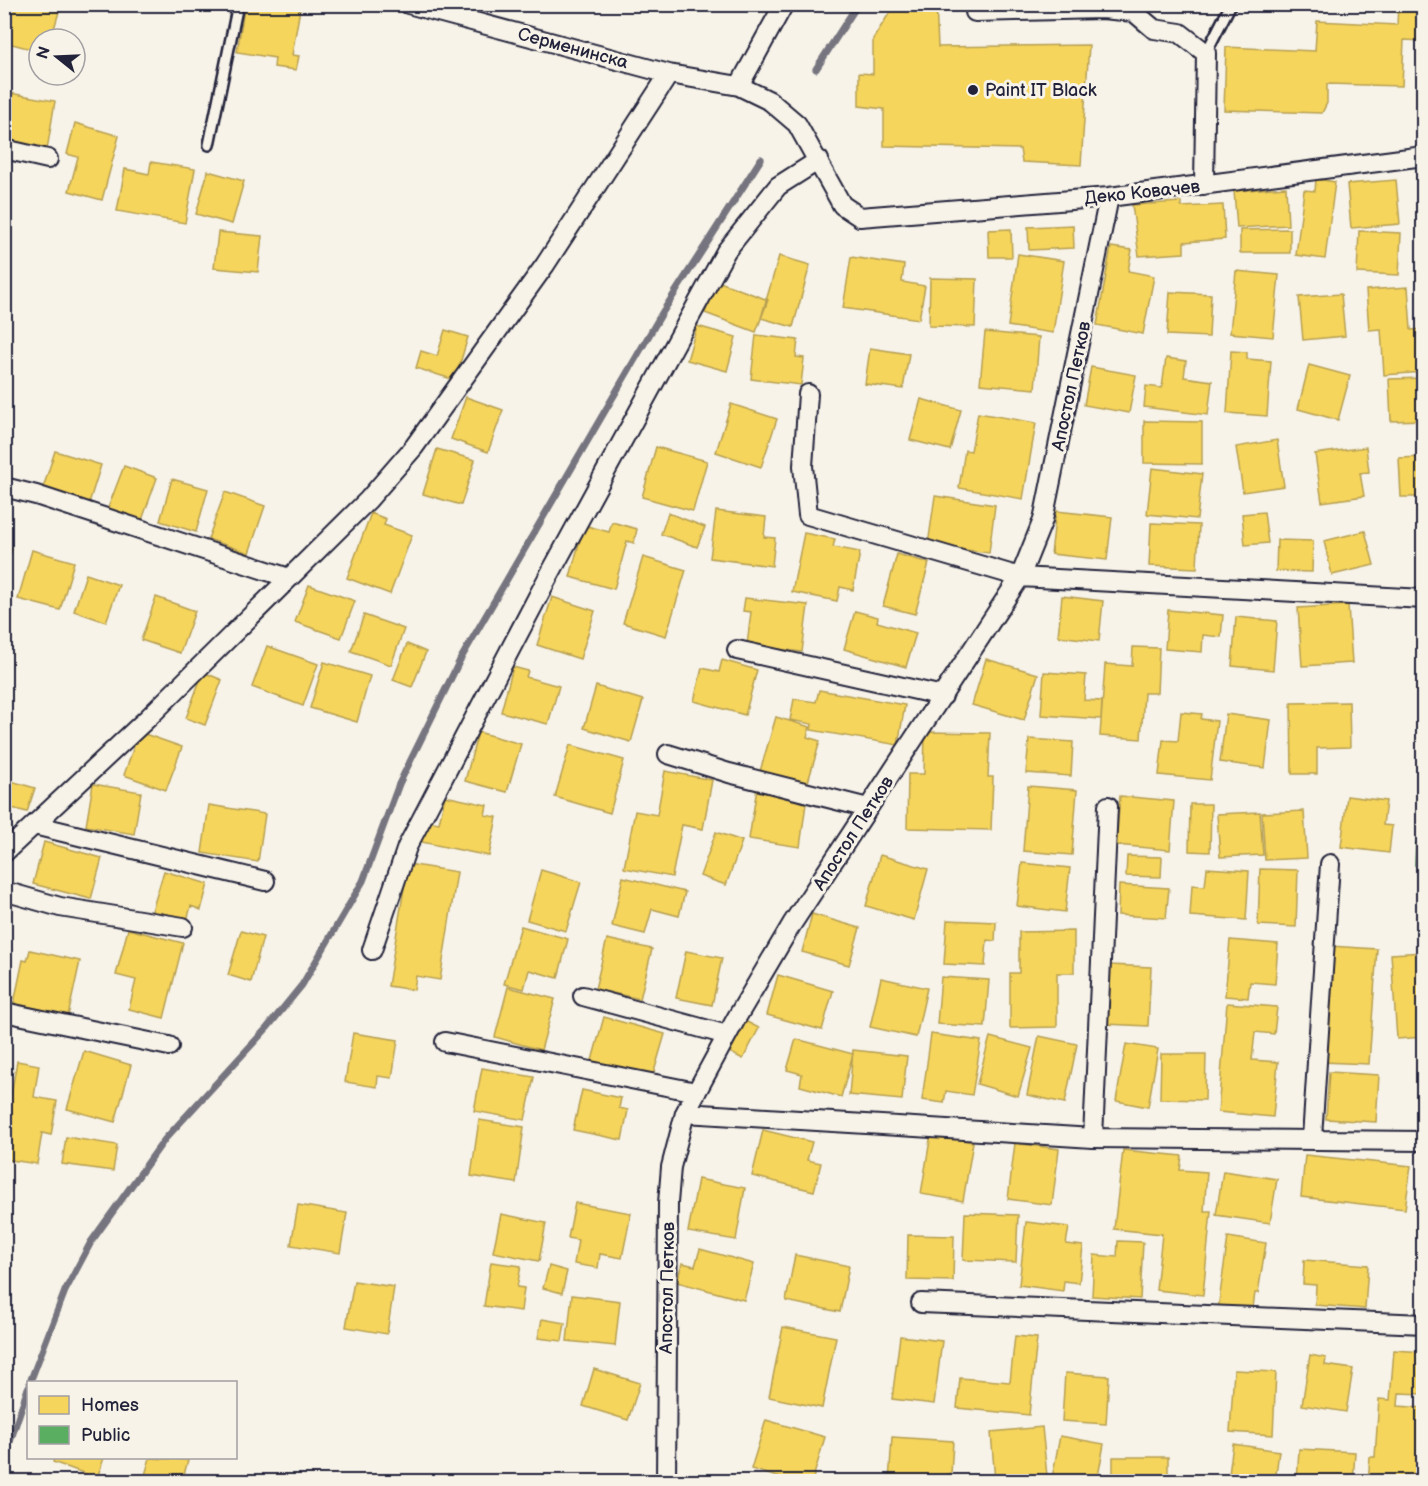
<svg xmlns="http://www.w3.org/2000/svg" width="1428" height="1486" font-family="'Balsamiq Sans',sans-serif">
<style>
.homes{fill:#f6d55c;stroke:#b69f52;stroke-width:1.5}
.public{fill:#5aae61;stroke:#498456;stroke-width:1.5}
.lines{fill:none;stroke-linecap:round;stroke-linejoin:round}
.stream{stroke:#76747f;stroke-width:7}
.lane-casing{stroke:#22223b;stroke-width:14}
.street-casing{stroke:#22223b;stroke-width:22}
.lane{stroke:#f7f3e8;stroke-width:9}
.street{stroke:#f7f3e8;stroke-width:18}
.poi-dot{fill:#22223b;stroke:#f7f3e8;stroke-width:2}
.labels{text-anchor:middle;stroke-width:6;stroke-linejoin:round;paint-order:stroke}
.street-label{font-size:18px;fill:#22223b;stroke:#f7f3e8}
.poi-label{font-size:18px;fill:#22223b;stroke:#f7f3e8;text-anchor:start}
</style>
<rect width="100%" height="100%" fill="#f7f3e8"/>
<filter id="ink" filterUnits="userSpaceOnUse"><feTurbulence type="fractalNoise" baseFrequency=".0167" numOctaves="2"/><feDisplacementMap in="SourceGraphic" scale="12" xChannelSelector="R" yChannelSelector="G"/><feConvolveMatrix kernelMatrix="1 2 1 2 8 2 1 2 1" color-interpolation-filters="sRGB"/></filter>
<g filter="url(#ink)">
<path class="homes" d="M7 4 61 5 51 39H39V51L4 42Z
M245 4H288L300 9 292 55 299 56 296 70 274 67 275 58 237 52Z
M895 4H936L938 47 1089 45 1081 165 1022 162 1020 149 884 146V109L859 106V73L873 74V39Z
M1398 4H1424V41L1404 40 1402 86 1327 84V103L1322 113 1224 110 1226 47 1315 51 1317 21 1397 25Z
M4 92 55 101 47 150 4 143Z
M75 123 119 136 102 200 69 191 78 157 67 154Z
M151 162 195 169 185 223 117 211 125 169 149 174Z
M208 171 244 181 232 224 196 214Z
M1316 179 1335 182 1325 259 1296 255 1304 190 1315 191Z
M1396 180 1400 224 1351 228 1347 184Z
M1286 187 1288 225 1237 228 1234 191Z
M1181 202V207L1223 205 1225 239 1184 242V253L1139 256 1132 205Z
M1073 225 1074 248 1029 250 1028 227Z
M1011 229 1012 257H989L988 230Z
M1290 229V253H1240V230Z
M1359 231 1401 233 1399 275 1357 273Z
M218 232 262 236 258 272 214 268Z
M1111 247 1132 250 1128 271 1154 276 1143 334 1097 325Z
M1018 254 1064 261 1053 333 1008 326Z
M779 256 810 265 793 327 761 318Z
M851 257 904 265 902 282 925 286 919 319 843 308Z
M1236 271 1279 275 1273 337 1230 333Z
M930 278 977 279 975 327 929 326Z
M717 281 768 300 756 332 705 313Z
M1408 287 1411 330 1424 329V372L1384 375 1381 329 1369 330 1366 290Z
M1170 292 1211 294 1209 337 1167 335Z
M1341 294 1345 336 1303 340 1299 297Z
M697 326 736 337 727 371 687 360Z
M445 330 468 337 455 380 416 368 421 351 437 356Z
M985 332 1039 337 1035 389 980 384Z
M756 335 798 340 796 357 804 358 801 385 751 379Z
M870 348 909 354 903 389 865 384Z
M1231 351 1247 352V359L1271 361 1267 416 1227 413Z
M1166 358 1186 361 1184 377 1212 381 1208 415 1144 407 1146 386 1162 388Z
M1309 365 1350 376 1338 420 1298 409Z
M1091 367 1136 375 1129 413 1084 405Z
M1424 378V420L1391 421 1389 379Z
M466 397 503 410 488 452 451 439Z
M921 399 961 410 950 450 910 440Z
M731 404 777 419 761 467 716 452Z
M978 413 1036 423 1023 499 959 488 965 450 971 451Z
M1144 421 1202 422V464L1144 463Z
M1277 440 1284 486 1243 492 1236 447Z
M656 447 707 461 693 511 642 497Z
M1366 447 1369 472 1360 473 1364 496 1322 502 1315 454Z
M437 449 475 460 461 505 423 494Z
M55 451 101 465 89 503 43 488Z
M1424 457V497H1401L1399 458Z
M124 466 157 478 142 520 108 508Z
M1152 468 1202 474 1197 519 1147 514Z
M172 479 208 489 196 532 160 521Z
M225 492 265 506 249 553 208 539Z
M935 496 995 505 989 553 928 545Z
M716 511 766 517 764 537 775 538 772 566 710 558Z
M1056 511 1112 517 1107 560 1051 554Z
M1264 512 1268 543 1245 545 1242 514Z
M371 513 386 519 384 525 412 535 390 594 347 578Z
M668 513 705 527 697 547 661 534Z
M612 522 637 529 634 543 627 541 614 589 570 577 584 525 609 532Z
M1151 523 1199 525 1197 568 1149 566Z
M1365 531 1374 565 1332 575 1324 541Z
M804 533 835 539 833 547 860 552 853 590 840 587 837 601 792 592Z
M1277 540 1313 541 1312 572 1276 571Z
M4 547 12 549 4 574Z
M32 550 74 562 60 610 18 599Z
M897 554 929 563 915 614 883 606Z
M643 557 686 570 666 636 623 623Z
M86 574 119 585 106 622 74 611Z
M309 585 355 601 341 638 295 622Z
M1062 596 1103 601 1099 641 1058 636Z
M156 597 195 611 180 653 141 640Z
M552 597 595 611 580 659 537 645Z
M745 598 808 605 802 652 747 645 751 612 743 611Z
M1348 605 1352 663 1302 666 1298 608Z
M1168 610 1223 615 1221 637 1203 635 1202 652 1165 649Z
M855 611 878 617 877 622 916 633 906 667 844 649Z
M364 615 404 629 391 665 351 651Z
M1236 617 1277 621 1273 670 1232 666Z
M407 644 426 652 412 687 393 680Z
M267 646 318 664 303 706 252 687Z
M1133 647 1159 648 1157 693H1144L1141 739 1100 736 1105 664 1132 666Z
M986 659 1038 674 1024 720 972 705Z
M722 660 757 670 745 715 694 701 702 668 719 672Z
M324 662 370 676 357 722 310 708Z
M513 667 528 671 526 677 559 686 548 724 501 712Z
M203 672 222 680 205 725 186 718Z
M1044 672 1086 675 1084 700 1102 701 1101 719 1041 715Z
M596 686 643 700 631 742 584 728Z
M819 690 905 705 898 745 811 730 812 724 790 720 794 699 816 702Z
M1349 702 1350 747 1317 748V774H1292L1291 703Z
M1181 712 1202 714 1201 719 1217 721 1210 780 1159 775 1163 740 1178 741Z
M1226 714 1271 720 1265 768 1220 762Z
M776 717 810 727 807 737 820 741 805 792 758 778Z
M139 732 182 747 166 790 124 775Z
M478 732 521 744 507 792 465 781Z
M925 732 990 733 988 777H993L991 830 907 828 908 774H924Z
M1029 739 1073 742 1071 776 1026 773Z
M570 745 624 760 610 813 555 797Z
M665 771 712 780 703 829 682 825 672 877 624 868 635 811 657 815Z
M4 779 35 788 27 812 4 806Z
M93 784 141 792 134 834 86 826Z
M1028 786 1077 790 1072 855 1023 851Z
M757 788 807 796 800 847 749 839Z
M445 796 487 805 485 815 497 817 489 856 417 841 422 820 439 823Z
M1120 796 1174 801 1170 850 1116 845Z
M1347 796 1386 801 1383 825 1392 826 1389 853 1341 847Z
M1190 804H1211L1210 852 1189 851Z
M209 805 265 814 258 862 202 853Z
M1304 811 1307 858 1265 860 1262 813Z
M1260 812 1263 855 1220 857 1217 814Z
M716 832 742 841 726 885 700 876Z
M44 842 102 858 91 899 33 884Z
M880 855 928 869 914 920 866 906Z
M1127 856 1162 857 1161 877 1126 876Z
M1022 863 1070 868 1065 912 1017 906Z
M408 864 457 872 440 980 416 976 414 990 388 986Z
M1207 868 1249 871 1246 920 1190 916 1192 885 1205 886Z
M1260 869 1298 870 1296 927 1258 925Z
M541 870 581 882 566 931 527 920Z
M164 871 208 884 201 910 191 906 186 924 151 914Z
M623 877 685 892 679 916 652 909 645 934 612 926Z
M1119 885 1169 888 1166 918 1118 915Z
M812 914 860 928 849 965 802 952Z
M947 920 996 922 995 941 987 940 985 966 944 964Z
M521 926 568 939 558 978 529 970 524 989 504 984Z
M128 929 183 943 164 1018 129 1009 136 980 116 975Z
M241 931 263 937 251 982 228 975Z
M1074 931V973H1057V1027L1010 1028V973H1019V932Z
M607 939 652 949 640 999 595 989Z
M1230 940 1278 944 1275 984 1250 982 1248 998 1225 996Z
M1329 946 1377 949 1369 1064 1322 1062Z
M30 950 80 961 68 1016 14 1003 23 960 27 961Z
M686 951 722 958 712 1005 676 998Z
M1424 952V1037L1397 1039 1391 954Z
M1109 965 1151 967 1148 1026 1105 1024Z
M778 975 833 991 822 1030 767 1015Z
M941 977 989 980 985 1027 937 1024Z
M881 978 927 988 916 1037 870 1027Z
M508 987 555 999 541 1050 495 1037Z
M1227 1003 1277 1007 1274 1034 1255 1032 1252 1060 1278 1062 1273 1117 1218 1112Z
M604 1017 665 1034 651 1082 591 1064Z
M745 1021 759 1028 743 1059 729 1052Z
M353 1033 398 1040 392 1078 378 1076 377 1087 345 1082Z
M931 1034 981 1041 972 1095 946 1091 944 1103 922 1100Z
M1039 1036 1077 1044 1065 1103 1027 1095Z
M990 1037 1032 1048 1018 1096 977 1084Z
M796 1039 853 1054 841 1097 800 1086 802 1074 787 1070Z
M1126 1044 1158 1049 1148 1107 1116 1101Z
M853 1050 907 1056 902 1100 849 1095Z
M84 1051 131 1065 115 1122 67 1109Z
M1161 1054H1206L1205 1100 1160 1099Z
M17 1061 39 1065 34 1097 57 1101 51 1135 42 1133 37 1164 4 1159V1136Z
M482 1068 534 1077 525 1120 474 1111Z
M1329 1072 1379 1075 1376 1122 1326 1119Z
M582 1090 621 1098 619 1108 628 1110 622 1140 573 1130Z
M479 1120 524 1127 516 1183 471 1176Z
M763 1130 812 1142 807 1160 821 1163 814 1191 752 1176Z
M931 1134 973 1142 963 1201 921 1194Z
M66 1137 117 1145 113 1171 62 1164Z
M1015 1143 1059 1149 1052 1205 1008 1199Z
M1123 1150 1182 1156 1180 1170 1207 1172 1204 1211H1211L1203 1295 1156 1290 1162 1234 1114 1229Z
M1305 1155 1411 1166 1405 1209 1301 1197Z
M1223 1171 1277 1179 1270 1223 1216 1215Z
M698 1179 745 1188 736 1240 688 1232Z
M575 1203 631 1213 622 1258 600 1254 598 1268 574 1264 578 1240 568 1238Z
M298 1205 347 1213 340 1253 291 1245Z
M965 1213 1018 1215 1016 1262 963 1260Z
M501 1214 546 1223 539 1261 493 1252Z
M1026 1222 1069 1227 1066 1244 1083 1246 1079 1283 1064 1281 1063 1291 1019 1285Z
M908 1235 954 1236 953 1281 907 1280Z
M1228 1237 1266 1243 1258 1293H1255L1252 1314 1218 1309Z
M1118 1241 1143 1242 1140 1299 1092 1296 1094 1255 1117 1257Z
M700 1249 754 1264 744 1300 677 1282 682 1263 695 1266Z
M795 1255 849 1266 840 1312 786 1301Z
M1304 1260 1368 1265 1365 1309 1315 1305 1316 1285 1303 1284Z
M491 1262 521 1266 517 1287 524 1288 521 1311 484 1306Z
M549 1266 567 1271 562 1293 543 1288Z
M354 1281 394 1287 387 1334 346 1327Z
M572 1295 620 1301 615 1346 567 1341Z
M542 1319 565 1323 562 1341 538 1338Z
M783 1327 836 1337 822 1408 769 1397Z
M900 1336 942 1341 934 1404 892 1399Z
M1015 1336 1037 1338 1029 1415 957 1408 960 1378 1010 1382Z
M1394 1350 1424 1352V1394L1399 1393 1398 1406 1424 1408V1482H1368L1370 1457H1375L1379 1399 1390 1400Z
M1310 1355 1326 1358 1325 1365 1353 1369 1346 1412 1302 1405Z
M594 1369 640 1383 628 1420 583 1406Z
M1234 1370 1276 1372 1273 1435 1230 1432Z
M1065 1373 1109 1376 1106 1424 1062 1421Z
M766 1420 825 1437 812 1482H794L751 1469Z
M1042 1427 1047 1476 995 1481 991 1432Z
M1060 1436 1104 1444 1097 1482 1052 1478Z
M892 1437 953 1441 951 1474H948L947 1482H889Z
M1233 1444 1279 1451 1275 1482H1228Z
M1299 1449 1355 1452 1353 1482H1297Z
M1113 1457H1168V1482H1113Z
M54 1458H104L97 1478 53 1462Z
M150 1458 188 1460 182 1482H143Z"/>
<path class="public" d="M1416 843H1424V865H1415Z"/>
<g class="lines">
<path class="stream" d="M816 69 858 4
M30 1382 65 1291 91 1242 165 1139 267 1028 302 985 363 881 399 784 460 660 662 313 761 159
M4 1460 28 1388"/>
<defs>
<path id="lane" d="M1206 53 1231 4
M209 145 238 4"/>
<path id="street" d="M408 4 669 74 739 86 770 101 797 124 842 205 860 217 1109 197 1424 156
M975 12 1102 9 1134 12 1154 29 1180 33 1206 53 1204 185
M739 86 784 4
M4 149 48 159
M808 394 803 466 808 515 1020 577 1424 599
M4 487 36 495 289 578
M737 650 943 696
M668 754 729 773 868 808
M34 825 265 881
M4 853 150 716 368 500 414 447 545 265 669 74
M4 891 60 907 183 927
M372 950 407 847 546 581 726 251 778 186 819 160
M583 996 727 1035
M4 1012 169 1046
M445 1042 696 1092
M685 1113 1093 1138 1424 1141
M1093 1138 1108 806
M1312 1138 1330 864
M921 1303 1424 1324
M666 1482 668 1203 671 1167 685 1113 737 1017 792 924 1020 577 1043 520 1109 197"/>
</defs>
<use href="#lane" class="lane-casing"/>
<use href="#street" class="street-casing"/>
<use href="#lane" class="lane"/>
<use href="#street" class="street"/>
</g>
</g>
<circle class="poi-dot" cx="973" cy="90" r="6"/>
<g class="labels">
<g class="street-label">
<text transform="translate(573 48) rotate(15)" y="6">Серменинска</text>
<text transform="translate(1142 192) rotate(-6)" y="6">Деко Ковачев</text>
<text transform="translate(1071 386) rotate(-78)" y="6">Апостол Петков</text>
<text transform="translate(853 833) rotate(-57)" y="6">Апостол Петков</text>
<text transform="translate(667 1288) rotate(-89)" y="6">Апостол Петков</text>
</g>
<g class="poi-label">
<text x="985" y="96">Paint IT Black</text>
</g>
</g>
<rect width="1428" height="1486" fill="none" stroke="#f7f3e8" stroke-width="24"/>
<rect x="12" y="12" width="1404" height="1462" fill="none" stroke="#22223b" stroke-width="2" filter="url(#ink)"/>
<rect x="27" y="1381" width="210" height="78" fill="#f7f3e8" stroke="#a29fa3" stroke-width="1.5"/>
<rect x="39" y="1396" width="30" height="18" fill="#f6d55c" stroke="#a29fa3" stroke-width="1.5"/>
<text x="81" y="1411" font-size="18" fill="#22223b">Homes</text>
<rect x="39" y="1426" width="30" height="18" fill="#5aae61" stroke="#a29fa3" stroke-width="1.5"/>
<text x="81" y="1441" font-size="18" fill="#22223b">Public</text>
<g transform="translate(57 57) rotate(288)"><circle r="28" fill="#f7f3e8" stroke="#a29fa3" stroke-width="1.5"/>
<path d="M0-4.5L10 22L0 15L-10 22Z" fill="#22223b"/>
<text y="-9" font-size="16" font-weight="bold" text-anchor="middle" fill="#22223b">N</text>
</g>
</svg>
